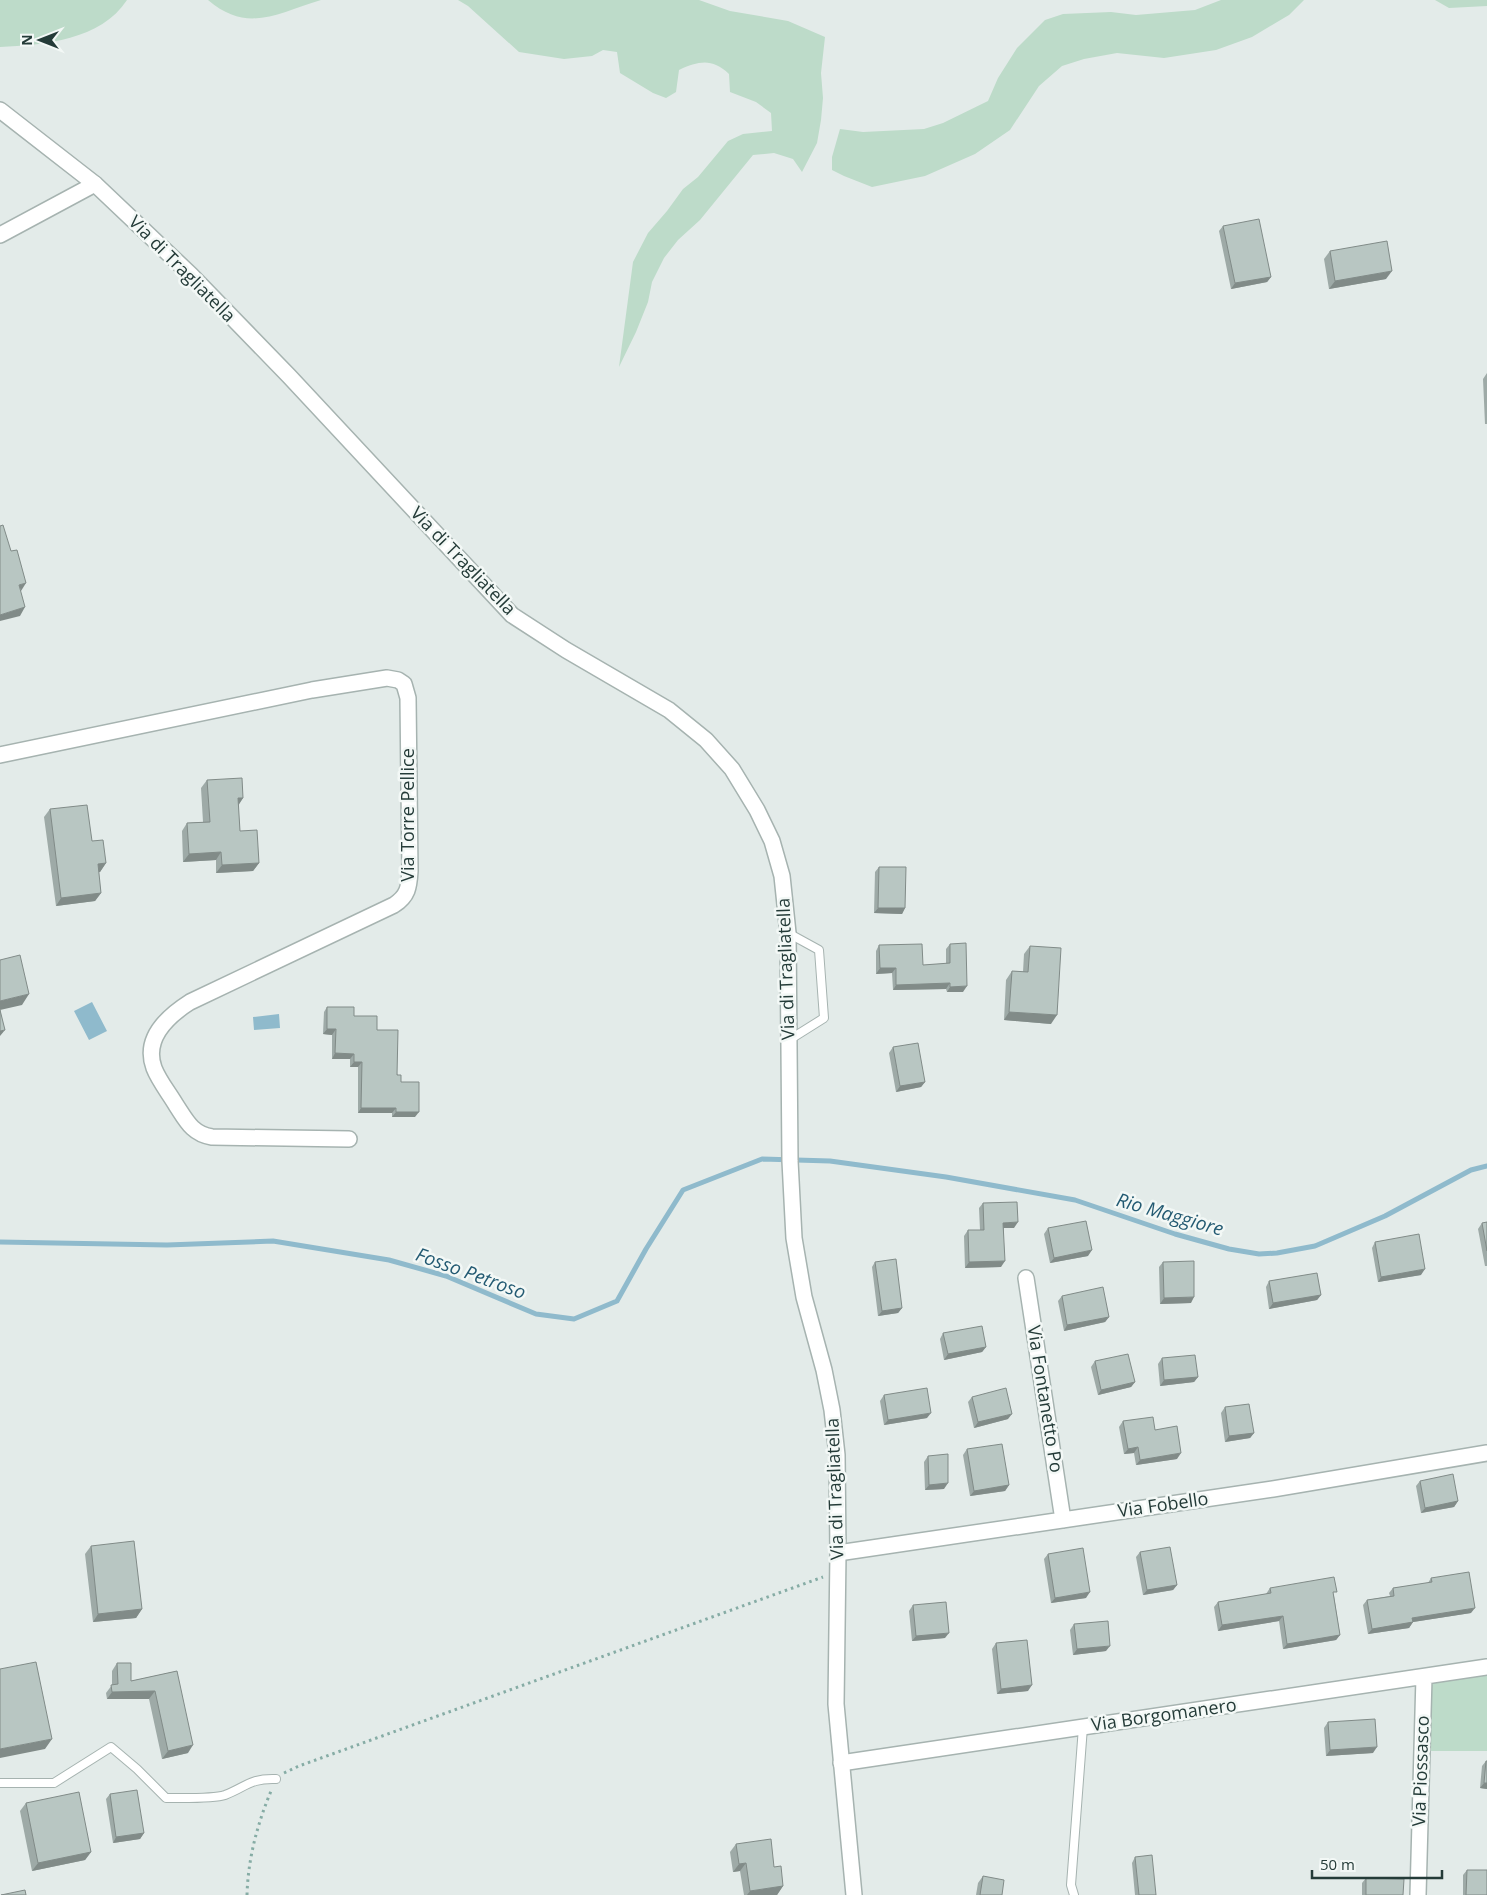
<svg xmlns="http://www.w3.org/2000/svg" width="1487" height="1895" font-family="'Open Sans',sans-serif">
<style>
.green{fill:#bddbc9}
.water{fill:#8fbacc}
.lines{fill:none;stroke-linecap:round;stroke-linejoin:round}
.stream{stroke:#8fbacc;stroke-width:5}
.service-casing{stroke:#a6b3b0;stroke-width:10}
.minor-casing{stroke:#a6b3b0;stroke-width:18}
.tertiary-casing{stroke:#a6b3b0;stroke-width:18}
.path{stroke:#86aca5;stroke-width:3;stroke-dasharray:2.5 4;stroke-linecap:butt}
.service{stroke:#fff;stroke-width:8}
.minor{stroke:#fff;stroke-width:15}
.tertiary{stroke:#fff;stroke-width:15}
.wall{fill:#9eaaa7}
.shaded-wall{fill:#818b88}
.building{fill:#b8c6c2;stroke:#818b88}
.labels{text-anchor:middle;stroke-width:5;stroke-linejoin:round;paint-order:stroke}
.street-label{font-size:18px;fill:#243b38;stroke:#f3f8f6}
.water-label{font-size:19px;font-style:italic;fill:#235a72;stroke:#f3f8f6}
</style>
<rect width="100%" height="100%" fill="#e3ebe9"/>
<path class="green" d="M0 0H127C101 40 44 45 0 47Z
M208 0H321C277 13 248 34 208 0Z
M458 0H699L730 11 788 21 825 37 821 73 823 98 821 120 817 143 802 172 793 159 774 153 753 155 700 220 678 240 664 258 652 282 648 302 636 332 619 367 633 262 648 233 667 211 683 189 698 177 728 141 743 134 772 131 771 113 756 102 730 92 729 74C712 58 699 61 679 70L676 92 666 98 653 93 620 73 617 52 603 50 592 56 564 59 519 52 468 6Z
M1221 0H1304L1289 15 1252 37 1216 50 1164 58 1117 53 1084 59 1062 66 1039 86 1010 130 975 154 925 176 872 187 844 176 832 170V157L840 129 863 132 924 129 943 123 988 101 998 78 1017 48 1045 20 1063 14 1111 12 1136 15 1195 10Z
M1435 0H1487V6L1449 8Z
M1487 1675V1751H1430L1432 1683Z"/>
<path class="water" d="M92 1002 107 1031 89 1040 74 1011Z
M279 1014 280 1028 254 1030 253 1017Z"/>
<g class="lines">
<path class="stream" d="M0 1242 167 1245 273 1241 389 1260 446 1276 536 1314 574 1319 617 1301 646 1249 683 1190 762 1159 830 1161 946 1177 1075 1200 1175 1234 1229 1249 1259 1254 1277 1253 1315 1246 1385 1216 1471 1170 1487 1166"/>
<defs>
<path id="service" d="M788 933 819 950 824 1018 789 1040
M0 1783H54L111 1747 137 1769 166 1798C180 1798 213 1799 225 1795 246 1787 250 1778 276 1779
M1074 1895 1071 1885 1083 1727"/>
<path id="minor" d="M0 235 95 184
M0 755 312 690 387 678 398 680 404 684 408 698 410 871C409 887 408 896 394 905L190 1002C168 1016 143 1038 154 1068 159 1081 169 1093 176 1105 186 1120 192 1134 212 1137L349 1139
M1026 1278 1063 1520
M838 1553 1273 1489 1487 1453
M841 1763 1487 1667
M1418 1895 1424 1677"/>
<path id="tertiary" d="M0 110 95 184 191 275 289 376 512 615 566 650 669 710 706 740 732 769 757 810 772 841 782 876 788 933 790 1161 794 1238 804 1297 824 1370 832 1410 837 1455 838 1553 836 1704 854 1895"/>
</defs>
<use href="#service" class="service-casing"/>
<use href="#minor" class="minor-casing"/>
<use href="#tertiary" class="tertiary-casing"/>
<path class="path" d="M284 1773 299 1766 823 1577
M247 1895C248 1859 257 1825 271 1791"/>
<use href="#service" class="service"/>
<use href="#minor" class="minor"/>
<use href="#tertiary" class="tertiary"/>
</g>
<path class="wall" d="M1223 226 1271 277 1267 282 1231 289 1219 231Z
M1330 251 1386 279 1329 289 1324 259Z
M1487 373V424H1485L1483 379Z
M207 780 243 798 238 805 240 831 259 863 253 871 216 873V860L183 862 182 831 187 823 203 822 201 788Z
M50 809 92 841 106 863 100 872H98L101 893 95 901 56 906 44 817Z
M879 867 905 908 902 914 874 913 875 872Z
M950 944 963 992H947L946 989 893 990 892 973 876 974V951L879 945 923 965 946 964V949Z
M1030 946 1051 1024 1004 1020 1006 980 1012 971 1023 972 1024 954Z
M327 1007 354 1016 377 1030 401 1082 415 1117H392V1113H358V1067H350V1059H332V1035L323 1034 324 1012Z
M893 1047 925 1082 921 1087 896 1092 889 1053Z
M983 1203 1014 1228H1004L1001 1267 965 1268 964 1236 968 1230H980L979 1208Z
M1487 1222V1266H1485L1478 1229 1482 1223Z
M1048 1228 1088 1256 1050 1263 1044 1234Z
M1375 1242 1421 1275 1378 1282 1372 1248Z
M875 1262 902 1308 898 1313 878 1316 872 1267Z
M1163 1262 1191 1303 1160 1304 1159 1267Z
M1269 1281 1321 1295 1317 1300 1269 1309 1266 1287Z
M1062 1296 1109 1317 1105 1322 1064 1331 1058 1301Z
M943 1333 986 1347 982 1352 944 1360 940 1339Z
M1162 1358 1198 1377 1194 1382 1160 1386 1158 1364Z
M1095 1361 1135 1382 1131 1387 1098 1395 1091 1367Z
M884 1395 927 1418 884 1425 880 1401Z
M972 1397 1008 1419 974 1428 968 1402Z
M1225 1407 1254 1433 1250 1438 1225 1442 1221 1413Z
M1123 1421 1155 1430 1177 1459 1136 1465 1134 1453 1124 1454 1119 1427Z
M967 1449 1009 1485 1005 1491 970 1496 963 1455Z
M928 1456 944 1489 925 1490 924 1462Z
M1420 1481 1458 1501 1454 1507 1421 1513 1416 1486Z
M91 1546 142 1609 136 1618 93 1622 85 1554Z
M1140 1552 1177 1585 1173 1590 1143 1595 1136 1557Z
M1048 1554 1086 1598 1051 1603 1044 1559Z
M1431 1578 1471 1613 1413 1622 1409 1628 1368 1634 1363 1605 1367 1600 1390 1596 1389 1593 1393 1588 1428 1583Z
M1270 1588 1334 1596 1340 1635 1336 1640 1283 1649 1279 1621 1218 1631 1214 1607 1218 1602 1266 1594Z
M913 1605 945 1638 912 1641 909 1611Z
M1074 1624 1106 1651 1073 1655 1070 1630Z
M996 1643 1028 1691 997 1694 992 1649Z
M117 1663 131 1681 177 1671 188 1753 162 1759 149 1699H107L106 1693 112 1685V1671Z
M1328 1722 1373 1753 1326 1756 1324 1728Z
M1486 1761H1487V1789L1480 1788 1482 1766Z
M110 1794 144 1833 140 1839 113 1843 106 1799Z
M26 1803 91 1852 85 1860 32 1871 20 1811Z
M736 1844 774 1867 783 1886 777 1895H744L740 1871 733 1872 730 1852Z
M1135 1857 1156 1895H1135L1132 1863Z
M1467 1870 1487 1895H1463V1875Z
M983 1876 1002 1895H976L978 1883Z
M1366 1878 1403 1895H1362V1883Z"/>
<path class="shaded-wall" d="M1392 271 1386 279 1329 289 1335 281Z
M1271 277 1267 282 1231 289 1235 283Z
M26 583 21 591 19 585Z
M25 607 20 616 0 621V615Z
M238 798H243L238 806Z
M221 852 216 860 183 862 189 854Z
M106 863 100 872 92 873 98 864Z
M259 863 253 871 216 873 222 865Z
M101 893 95 901 56 906 61 898Z
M878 908H905L902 914 874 913Z
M880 968H896L892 973 876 974Z
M950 983 946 989 893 990 896 985Z
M967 986 963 992H947L950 987Z
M29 994 22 1005 0 1010V1001Z
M1009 1012 1057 1015 1051 1024 1004 1020Z
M327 1029H336L332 1035 323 1034Z
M5 1030 0 1036V1031Z
M335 1053 354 1054 350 1059H332Z
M354 1062H362L358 1067H350Z
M925 1082 921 1087 896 1092 900 1086Z
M361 1108H396L392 1113H358Z
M396 1112H419L415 1117H392Z
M1018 1222 1014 1228H1000L1003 1223Z
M1092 1250 1088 1256 1050 1263 1054 1258Z
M1005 1261 1001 1267 965 1268 969 1262Z
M1425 1269 1421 1275 1378 1282 1381 1277Z
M1321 1295 1317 1300 1269 1309 1273 1303Z
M1194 1297 1191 1303 1160 1304 1164 1298Z
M902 1308 898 1313 878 1316 882 1311Z
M1109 1317 1105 1322 1064 1331 1067 1325Z
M986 1347 982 1352 944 1360 948 1354Z
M1198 1377 1194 1382 1160 1386 1164 1380Z
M1135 1382 1131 1387 1098 1395 1101 1390Z
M931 1413 927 1418 884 1425 888 1420Z
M1012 1414 1008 1419 974 1428 978 1422Z
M1254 1433 1250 1438 1225 1442 1229 1436Z
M1138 1447 1134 1453 1124 1454 1128 1449Z
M1181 1453 1177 1459 1136 1465 1140 1460Z
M948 1483 944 1489 925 1490 929 1485Z
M1009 1485 1005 1491 970 1496 974 1491Z
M1458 1501 1454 1507 1421 1513 1425 1508Z
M1177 1585 1173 1590 1143 1595 1147 1590Z
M1090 1592 1086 1598 1051 1603 1055 1598Z
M1475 1608 1471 1613 1413 1622 1409 1628 1368 1634 1372 1629 1412 1618Z
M142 1609 136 1618 93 1622 98 1614Z
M1283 1616 1279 1621 1218 1631 1222 1625Z
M949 1633 945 1638 912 1641 916 1636Z
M1340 1635 1336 1640 1283 1649 1287 1644Z
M1110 1646 1106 1651 1073 1655 1077 1649Z
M1032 1685 1028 1691 997 1694 1001 1689Z
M155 1691 149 1699H107L112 1692Z
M52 1739 45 1749 0 1758V1749Z
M193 1745 188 1753 162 1759 168 1751Z
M1377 1747 1373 1753 1326 1756 1330 1750Z
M1484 1783H1487V1789L1480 1788Z
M144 1833 140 1839 113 1843 116 1837Z
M91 1852 85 1860 32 1871 38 1863Z
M746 1863 740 1871 733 1872 739 1864Z
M783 1886 777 1895H747L750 1891Z"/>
<path class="building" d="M1259 219 1271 277 1235 283 1223 226Z
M1387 241 1392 271 1335 281 1330 251Z
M3 525 11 551 17 550 26 583 19 585 25 607 0 615V526Z
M242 778 243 798H238L240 831 257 830 259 863 222 865 221 852 189 854 187 823 210 822 207 780Z
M87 805 92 841 103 840 106 863 98 864 101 893 61 898 50 809Z
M879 867H906L905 908H878Z
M966 943 967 986 950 987V983L896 985V968H880L879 945 922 944 923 965 950 963V944Z
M1030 946 1061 948 1057 1015 1009 1012 1012 971 1028 972Z
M20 955 29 994 0 1001V960Z
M327 1007H354V1016H377V1030H398L397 1075H401V1082H419V1112H396V1108H361L362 1062H354V1054L335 1053 336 1029H327Z
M0 1010 5 1030 0 1031Z
M918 1043 925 1082 900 1086 893 1047Z
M1017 1202 1018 1222 1003 1223 1005 1261 969 1262 968 1230H984L983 1203Z
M1086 1221 1092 1250 1054 1258 1048 1228Z
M1487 1222V1251L1482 1223Z
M1419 1234 1425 1269 1381 1277 1375 1242Z
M896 1259 902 1308 882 1311 875 1262Z
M1194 1261V1297L1164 1298 1163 1262Z
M1317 1273 1321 1295 1273 1303 1269 1281Z
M1103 1287 1109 1317 1067 1325 1062 1296Z
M982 1326 986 1347 948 1354 943 1333Z
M1128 1354 1135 1382 1101 1390 1095 1361Z
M1195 1355 1198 1377 1164 1380 1162 1358Z
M927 1388 931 1413 888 1420 884 1395Z
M1006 1388 1012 1414 978 1422 972 1397Z
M1249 1404 1254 1433 1229 1436 1225 1407Z
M1153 1417 1155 1430 1177 1426 1181 1453 1140 1460 1138 1447 1128 1449 1123 1421Z
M1002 1444 1009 1485 974 1491 967 1449Z
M948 1454V1483L929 1485 928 1456Z
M1453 1474 1458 1501 1425 1508 1420 1481Z
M134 1541 142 1609 98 1614 91 1546Z
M1170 1547 1177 1585 1147 1590 1140 1552Z
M1083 1548 1090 1592 1055 1598 1048 1554Z
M1469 1572 1475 1608 1412 1618 1413 1622 1372 1629 1367 1600 1394 1596 1393 1588 1432 1582 1431 1578Z
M1334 1577 1337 1592H1333L1340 1635 1287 1644 1283 1616 1222 1625 1218 1602 1271 1593 1270 1588Z
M946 1602 949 1633 916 1636 913 1605Z
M1108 1621 1110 1646 1077 1649 1074 1624Z
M1027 1640 1032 1685 1001 1689 996 1643Z
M36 1662 52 1739 0 1749V1669Z
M117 1663H131V1681L177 1671 193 1745 168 1751 155 1691 112 1692 111 1685 118 1684Z
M1375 1719 1377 1747 1330 1750 1328 1722Z
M1486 1761H1487V1783H1484Z
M137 1790 144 1833 116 1837 110 1794Z
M79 1792 91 1852 38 1863 26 1803Z
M771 1839 774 1867 781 1866 783 1886 750 1891 746 1863 739 1864 736 1844Z
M1152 1855 1156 1895H1139L1135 1857Z
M1467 1870H1487V1895H1466Z
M983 1876 1004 1880 1002 1895H980Z
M1366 1878 1404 1879 1403 1895H1366Z
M25 1890 26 1895H1Z"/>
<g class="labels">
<g class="street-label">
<text transform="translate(182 269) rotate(45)" y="6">Via di Tragliatella</text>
<text transform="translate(463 561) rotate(46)" y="6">Via di Tragliatella</text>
<text transform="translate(408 815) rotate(-90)" y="6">Via Torre Pellice</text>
<text transform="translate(786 969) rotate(-92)" y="6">Via di Tragliatella</text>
<text transform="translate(1045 1399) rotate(81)" y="6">Via Fontanetto Po</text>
<text transform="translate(835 1489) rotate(-92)" y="6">Via di Tragliatella</text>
<text transform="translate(1163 1505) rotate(-8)" y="6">Via Fobello</text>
<text transform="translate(1164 1715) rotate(-8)" y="6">Via Borgomanero</text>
<text transform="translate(1421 1771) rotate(-88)" y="6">Via Piossasco</text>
</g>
<g class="water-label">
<text transform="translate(1170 1214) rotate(16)" y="7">Rio Maggiore</text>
<text transform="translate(471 1273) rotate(20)" y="7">Fosso Petroso</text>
</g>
</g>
<g transform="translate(40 40) rotate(270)" stroke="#f3f8f6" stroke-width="4" paint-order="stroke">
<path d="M0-4L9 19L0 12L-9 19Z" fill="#243b38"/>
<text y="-8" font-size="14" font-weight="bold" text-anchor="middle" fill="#243b38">N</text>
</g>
<path d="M1312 1870v8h130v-8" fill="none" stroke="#243b38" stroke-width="2.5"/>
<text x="1320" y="1870" font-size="15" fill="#243b38" stroke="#f3f8f6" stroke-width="4" paint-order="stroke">50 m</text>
</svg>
